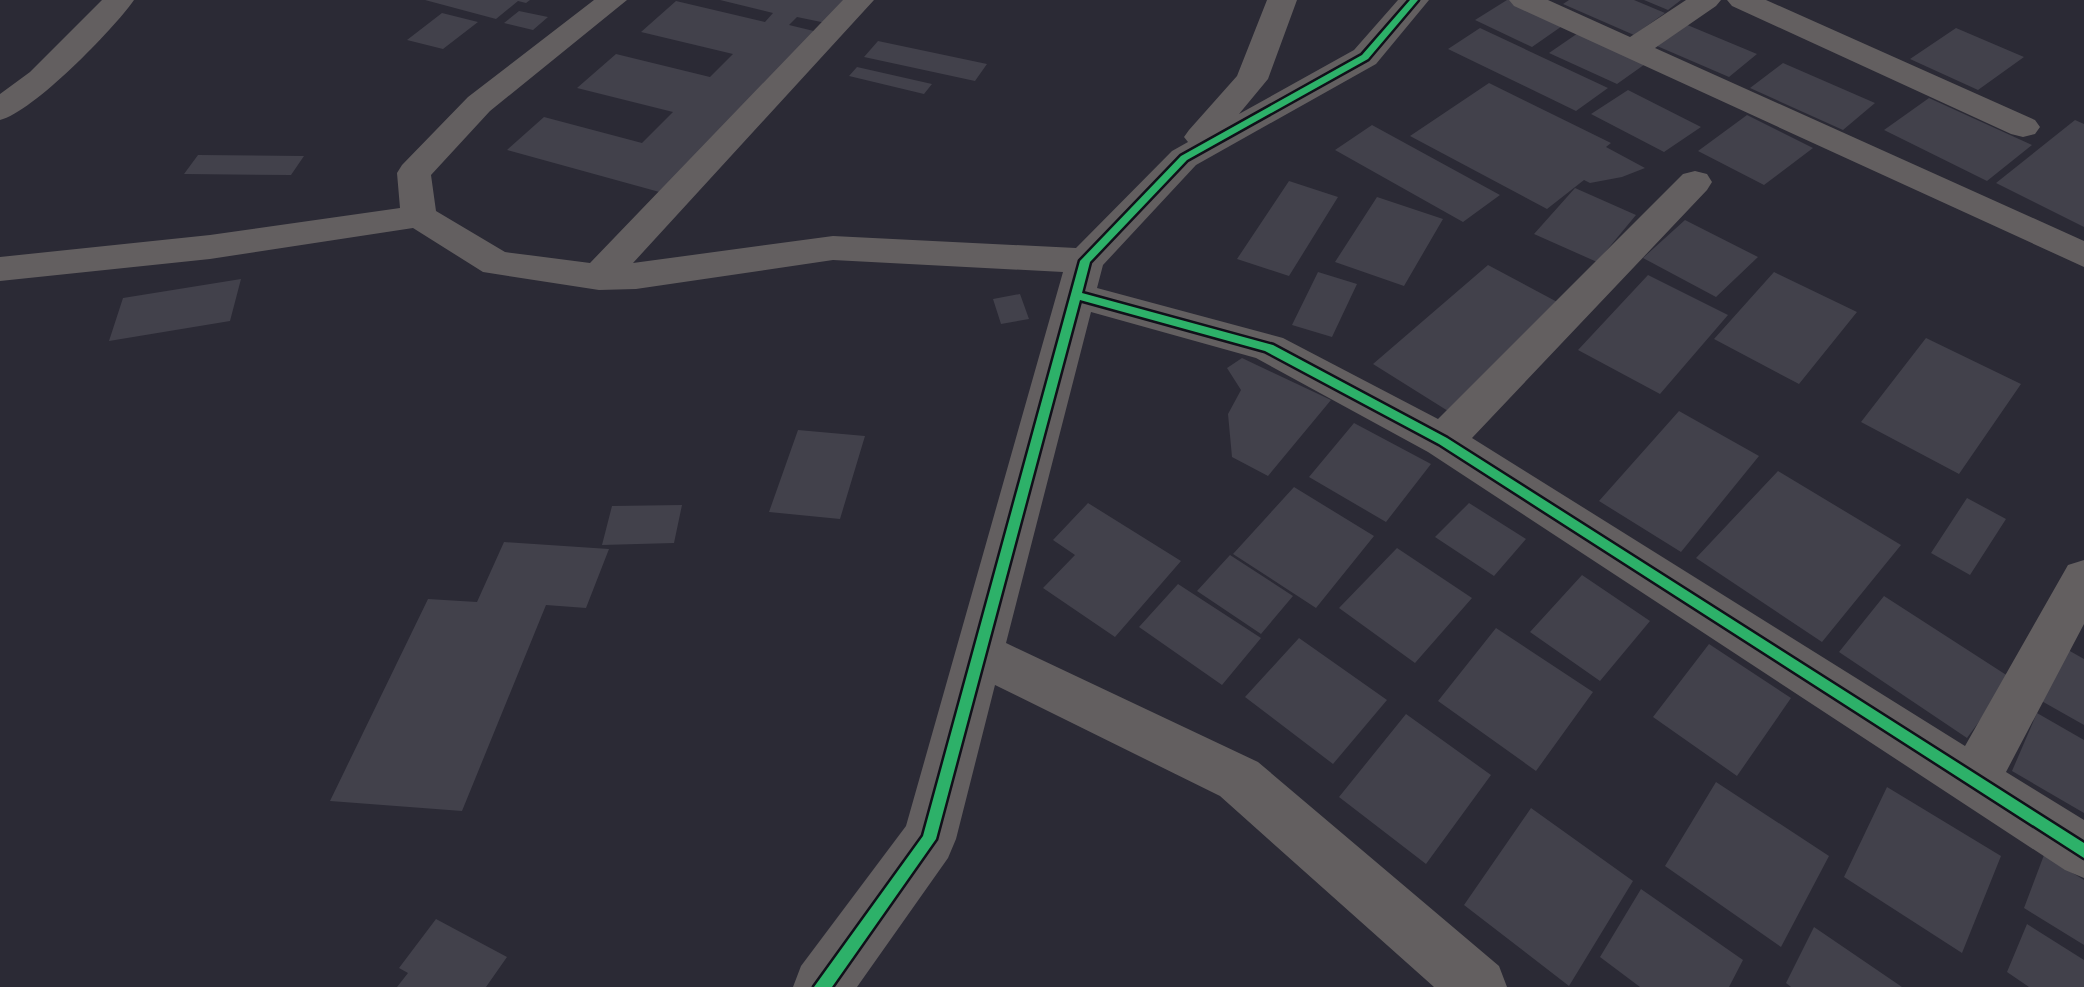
<svg xmlns="http://www.w3.org/2000/svg" width="2084" height="987" font-family="'Fira Sans',sans-serif">
<style>
.building{fill:#42414b}
.lines{fill:none;stroke-linecap:round;stroke-linejoin:round}
.minor{fill:#635f60;fill-rule:evenodd}
.cycleway-casing{stroke:#101019;stroke-width:5}
.cycleway{fill:#2db169;fill-rule:evenodd}
</style>
<rect width="100%" height="100%" fill="#2b2a35"/>
<path class="building" d="M425 0H530L526 3 518 1 496 19Z
M720 0H849L826 23 797 17 789 25 818 32 663 193 507 150 544 117 642 143 673 112 577 88 616 54 710 77 733 54 641 32 676 1 765 22 773 13Z
M1507 0H1512L1565 24 1532 47 1475 20Z
M1569 0H1634L1665 13 1634 35 1563 4Z
M1644 0H1681L1668 10Z
M519 11 548 17 533 30 504 23Z
M442 13 478 22 443 49 407 40Z
M1685 24 1757 54 1729 77 1657 46Z
M1480 28 1608 88 1576 111 1448 49Z
M1956 28 2024 57 1978 90 1910 59Z
M1581 31 1648 62 1617 84 1549 53Z
M878 41 987 64 975 81 864 57Z
M1783 63 1875 103 1843 130 1750 88Z
M857 67 932 84 924 94 849 76Z
M1489 83 1611 143 1606 147 1645 168 1622 177 1590 183 1584 180 1547 209 1410 136Z
M1628 90 1701 127 1664 152 1591 114Z
M1929 98 2032 145 1987 181 1884 130Z
M1747 115 1813 148 1764 185 1698 151Z
M2075 120 2084 124V227L1996 183Z
M1372 125 1500 195 1463 222 1335 150Z
M198 155 304 156 291 175 184 174Z
M1289 181 1338 197 1289 276 1237 259Z
M1575 188 1636 215 1597 262 1534 234Z
M1377 197 1443 219 1404 286 1335 262Z
M1685 220 1758 257 1716 297 1643 258Z
M1488 265 1561 304 1448 411 1373 364Z
M1318 272 1357 284 1332 337 1292 325Z
M1774 272 1857 312 1799 384 1714 339Z
M1648 275 1728 315 1660 394 1578 350Z
M241 279 230 321 109 341 123 298Z
M1020 294 1029 319 1001 324 993 299Z
M1926 338 2021 384 1959 474 1861 422Z
M1242 358 1331 400 1268 476 1232 457 1228 414 1241 390 1227 368Z
M1679 411 1759 456 1681 552 1599 501Z
M1354 423 1431 464 1386 522 1309 477Z
M798 430 865 436 840 519 769 512Z
M1778 471 1901 545 1822 642 1696 558Z
M1294 487 1374 536 1316 608 1233 554Z
M1967 498 2006 519 1970 575 1931 553Z
M1088 503 1181 561 1115 637 1043 588 1075 555 1053 540Z
M1469 503 1526 539 1494 576 1435 537Z
M682 505 674 543 602 545 612 506Z
M504 542 609 549 586 608 546 605 462 811 330 801 428 599 477 602Z
M1397 548 1472 598 1415 663 1339 608Z
M1230 555 1293 596 1261 634 1197 591Z
M1582 575 1650 621 1600 681 1530 632Z
M1178 584 1261 638 1222 685 1139 627Z
M1884 596 2011 678 1967 738 1839 652Z
M1496 628 1593 692 1536 771 1438 701Z
M1299 638 1387 700 1333 764 1245 697Z
M1709 644 1791 698 1737 776 1653 717Z
M2061 646 2084 659V725L2038 699Z
M2037 713 2084 740V813L2012 771Z
M1406 714 1491 775 1426 864 1339 797Z
M1716 782 1829 856 1781 947 1665 866Z
M1887 787 2001 856 1962 953 1844 877Z
M1531 808 1633 881 1569 986 1464 905Z
M2044 855 2084 880V945L2024 908Z
M1641 889 1743 960 1729 987H1640L1600 957Z
M436 919 507 957 486 987H397L408 973 399 968Z
M2027 924 2084 960V987H2029L2007 972Z
M1814 927 1902 987H1791L1786 983Z"/>
<g class="lines">
<path class="minor" d="M102 0H134C113 30 33 112 0 120V94L30 72Z
M594 0H627L490 111 431 175 436 211 505 252 590 263 843 0H874L633 263 833 236 1076 248 1172 151 1188 142 1184 137 1189 130 1237 76 1267 0H1297L1268 79 1239 114 1354 50 1398 0H1429L1376 64 1196 165 1103 265 1097 288 1283 338 1438 419 1683 174 1695 171 1707 174 1712 182 1707 190 1472 438 1965 746 2068 565 2084 560V624L2006 772 2084 820V878L2065 870 1428 452 1256 358 1091 312 1006 643 1258 762 1499 966 1507 987H1434L1220 796 995 685 956 839 948 858 857 987H793L801 966 906 826 1063 272 833 260 636 289 599 290 483 272 413 228 210 259 0 281V257L210 235 400 208 397 173 402 165 468 97Z
M1509 0H1548L1630 37 1686 0H1721L1716 6 1655 48 2084 241V267L1514 6Z
M1727 0H1766L2035 120 2040 127 2035 134 2023 137 2011 134 1732 6Z"/>
<defs>
<path id="cycleway" d="M1410 0H1418L1368 59 1187 160 1090 262 1082 293 1273 345 1447 438 2084 843V858L1439 444 1265 351 1080 300 936 839 832 987H814L923 836 1080 261 1181 156 1362 55Z"/>
</defs>
<use href="#cycleway" class="cycleway-casing"/>
<use href="#cycleway" class="cycleway"/>
</g>
</svg>
